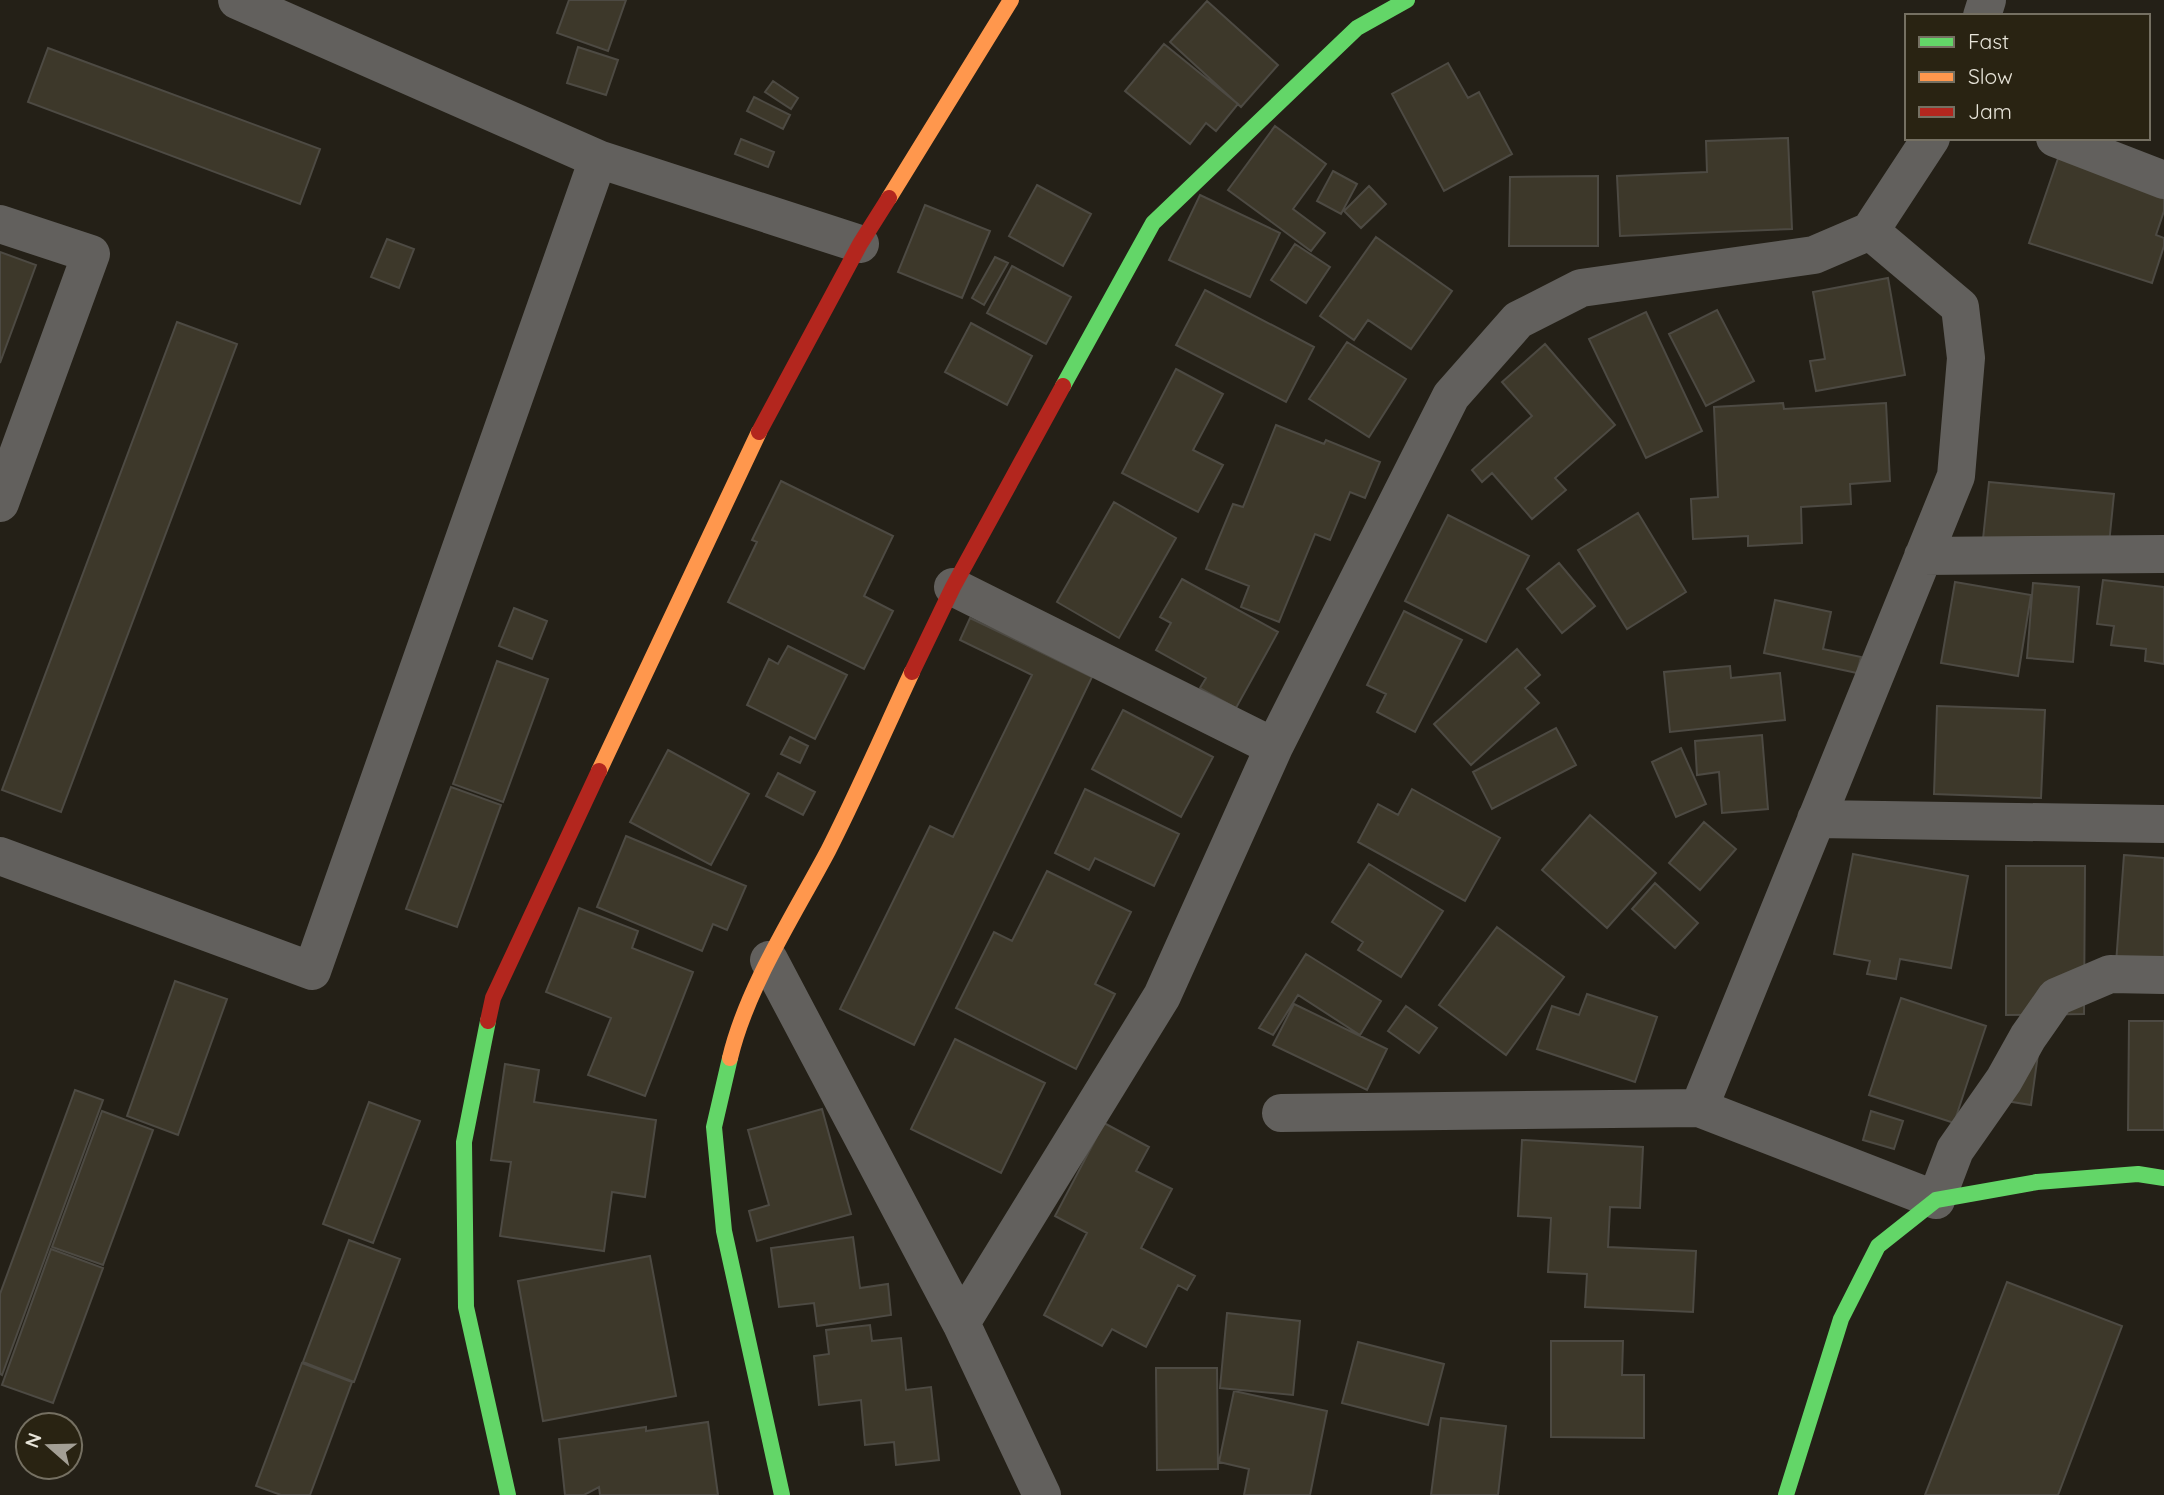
<svg xmlns="http://www.w3.org/2000/svg" width="2164" height="1495" font-family="Quicksand,sans-serif">
<style>
.building{fill:#3d382a;stroke:#4d4a43;stroke-width:2}
.lines{fill:none;stroke-linecap:round;stroke-linejoin:round}
.street{stroke:#62605d;stroke-width:38}
.fast{stroke:#63d668;stroke-width:16}
.slow{stroke:#ff974d;stroke-width:16}
.jam{stroke:#b3261e;stroke-width:16}
</style>
<rect width="100%" height="100%" fill="#242017"/>
<path class="building" d="M569 0H626L608 51 557 33Z
M1207 1 1278 65 1241 107 1170 42Z
M1164 44 1238 104 1216 131 1206 123 1190 144 1125 91Z
M578 47 618 60 606 95 567 83Z
M48 48 320 149 300 204 28 102Z
M1448 63 1468 98 1479 92 1512 154 1444 191 1392 94Z
M773 81 798 98 791 109 765 92Z
M754 97 790 115 783 129 747 111Z
M1275 126 1326 164 1293 209 1325 233 1311 251 1228 190Z
M1788 138 1792 229 1620 236 1617 176 1707 172 1706 141Z
M741 139 774 152 768 167 735 154Z
M2064 141 2164 174V211L2156 235 2164 238V246L2152 283 2029 243Z
M1333 171 1357 184 1341 214 1317 201Z
M1598 176V246H1509L1510 177Z
M1037 185 1091 214 1063 266 1009 236Z
M1369 186 1386 204 1361 228 1344 211Z
M1200 195 1280 233 1250 297 1169 260Z
M925 205 990 231 962 298 898 272Z
M1376 237 1452 291 1411 349 1368 320 1354 340 1320 316Z
M387 239 414 249 399 288 371 277Z
M1295 244 1330 267 1306 303 1271 280Z
M0 252 36 265 0 363Z
M995 257 1008 263 984 305 972 298Z
M1012 266 1071 297 1046 344 987 313Z
M1888 278 1905 375 1816 391 1810 361 1825 359 1813 292Z
M1205 290 1314 347 1286 402 1176 345Z
M1717 310 1754 381 1706 406 1669 334Z
M1646 312 1702 431 1646 458 1589 339Z
M177 322 237 344 61 812 2 790Z
M971 323 1032 356 1007 405 945 372Z
M1347 342 1406 379 1369 437 1309 399Z
M1545 344 1615 425 1555 478 1566 490 1532 519 1492 473 1482 482 1472 470 1532 416 1502 382Z
M1176 369 1223 394 1193 450 1223 465 1198 512 1122 473Z
M1783 403 1784 409 1886 403 1890 481 1850 484 1851 504 1801 507 1802 543 1748 546V536L1693 539 1691 499 1718 497 1714 407Z
M1276 425 1324 444 1326 440 1380 462 1365 498 1350 492 1330 540 1315 534 1279 622 1241 607 1249 586 1206 569 1233 504 1243 507Z
M781 481 893 536 864 596 893 611 864 669 728 602 757 542 752 540Z
M1989 482 2114 494 2108 554 1981 558Z
M1114 502 1176 538 1119 638 1057 602Z
M1638 513 1686 592 1627 629 1578 550Z
M1448 515 1529 556 1486 642 1405 601Z
M1559 563 1595 606 1562 633 1527 589Z
M1182 579 1278 632 1236 708 1200 688 1206 678 1156 650 1171 623 1160 617Z
M2103 580 2164 587V664L2145 661 2146 649 2111 645 2114 626 2097 624Z
M1955 582 2031 595 2018 676 1941 663Z
M2033 583 2079 587 2073 662 2027 658Z
M1775 600 1831 612 1823 649 1861 657 1857 673 1764 653Z
M514 608 547 621 532 659 499 646Z
M1404 611 1462 640 1415 732 1377 712 1386 694 1367 685Z
M970 618 1092 677 914 1045 840 1009 930 826 953 837 1032 675 960 640Z
M788 646 847 675 815 739 747 705 769 659 778 664Z
M1517 649 1540 675 1525 688 1539 703 1471 765 1434 724Z
M497 661 548 679 503 802 453 784Z
M1730 666 1731 678 1780 673 1785 720 1670 732 1664 672Z
M1937 706 2045 710 2041 798 1934 794Z
M1123 710 1213 757 1181 817 1092 769Z
M1556 728 1576 765 1492 809 1473 772Z
M1762 735 1768 809 1722 813 1719 772 1697 775 1695 741Z
M790 737 808 746 800 763 781 754Z
M1681 748 1706 804 1676 817 1652 762Z
M668 750 749 794 711 865 630 822Z
M778 773 815 792 803 815 766 796Z
M451 787 501 805 457 927 406 909Z
M1085 789 1179 834 1154 886 1095 858 1089 870 1055 853Z
M1412 789 1500 838 1465 901 1358 842 1378 804 1398 815Z
M1590 815 1656 873 1607 928 1542 870Z
M1704 822 1736 849 1700 890 1669 863Z
M626 836 746 886 727 930 713 924 702 951 597 907Z
M1853 854 1968 876 1951 968 1900 959 1896 979 1867 974 1870 961 1834 954Z
M2124 855 2164 858V981L2115 977Z
M1369 864 1443 911 1401 977 1358 950 1363 942 1332 922Z
M2006 866H2085L2084 1014 2006 1015Z
M1047 871 1131 912 1095 984 1115 994 1076 1069 956 1008 994 932 1012 941Z
M1655 883 1698 923 1675 948 1632 909Z
M579 908 638 931 632 948 693 972 645 1096 588 1075 611 1018 546 992Z
M1497 927 1564 977 1506 1055 1439 1005Z
M1306 954 1381 1001 1360 1035 1298 995 1273 1035 1259 1028Z
M175 981 227 999 178 1135 127 1116Z
M1587 994 1657 1017 1635 1082 1537 1049 1552 1006 1579 1015Z
M1901 998 1986 1026 1954 1123 1869 1095Z
M1294 1004 1387 1049 1367 1090 1273 1045Z
M1406 1006 1437 1028 1419 1053 1388 1031Z
M2129 1021H2164V1130H2128Z
M955 1039 1045 1083 1001 1173 911 1129Z
M2038 1054 2031 1105 1994 1099Z
M505 1064 539 1070 534 1102 656 1120 645 1197 612 1192 604 1251 500 1236 511 1162 491 1160Z
M75 1090 103 1100 2 1375 0 1374V1294Z
M369 1102 420 1121 373 1243 323 1224Z
M822 1109 851 1214 757 1241 749 1211 769 1205 748 1130Z
M102 1111 153 1130 103 1265 52 1247Z
M1871 1111 1903 1121 1894 1149 1863 1140Z
M1104 1123 1149 1147 1136 1171 1172 1189 1141 1248 1195 1276 1187 1290 1178 1285 1146 1347 1112 1329 1102 1346 1044 1315 1087 1233 1055 1216Z
M1522 1140 1643 1147 1640 1208 1610 1207 1608 1247 1696 1251 1693 1312 1585 1307 1587 1274 1548 1272 1551 1218 1518 1216Z
M853 1237 860 1288 888 1284 891 1315 817 1326 814 1303 779 1307 771 1248Z
M349 1240 400 1259 354 1382 303 1362Z
M51 1249 103 1268 53 1403 2 1385Z
M650 1256 676 1396 543 1421 518 1281Z
M2007 1282 2122 1326 2058 1495H1925Z
M1227 1313 1300 1321 1293 1395 1220 1388Z
M870 1325 872 1341 901 1338 906 1390 931 1387 939 1460 896 1465 894 1442 865 1445 861 1400 819 1405 814 1356 829 1354 826 1330Z
M1551 1341H1623L1622 1375H1644V1438L1551 1437Z
M1358 1342 1444 1364 1428 1425 1342 1403Z
M302 1363 352 1382 310 1495H281L256 1486Z
M1156 1368H1217L1218 1469 1157 1470Z
M1234 1391 1327 1411 1310 1495H1244L1249 1469 1219 1462Z
M1441 1418 1506 1426 1498 1495H1431Z
M708 1422 718 1495H600L599 1487 584 1495H565L559 1439 646 1427V1431Z"/>
<g class="lines">
<path class="street" d="M237 0 598 159
M1982 16 1987 0
M2055 138 2164 180
M0 224 91 254 0 503
M1923 556 2164 554
M953 587 1274 747
M1816 819 2164 824
M0 856 312 971 598 159 860 244
M769 960 961 1323 1042 1495
M1699 1108 1956 476 1966 358 1960 307 1870 231
M1281 1113 1699 1108 1936 1200 1955 1150 2004 1080 2028 1037 2056 997 2110 974 2164 975
M961 1323 1162 996 1274 747 1451 396 1518 320 1581 288 1814 255 1870 231 1931 138"/>
<path class="fast" d="M1063 386 1153 223 1357 28 1407 0
M488 1021 464 1142 466 1307 508 1495
M730 1058 714 1127 724 1231 782 1495
M1786 1495 1841 1319 1878 1246 1936 1200 2037 1182 2138 1174 2164 1178"/>
<path class="slow" d="M889 198 1011 0
M599 771 759 432
M730 1058C747 987 794 915 828 851 858 792 884 732 912 672"/>
<path class="jam" d="M759 432 860 244 889 198
M912 672 953 587 1063 386
M488 1021 493 998 599 771"/>
</g>
<rect x="1905" y="14" width="245" height="126" fill="#292312" stroke="#757062" stroke-width="2"/>
<rect x="1919" y="37" width="35" height="10" fill="#63d668" stroke="#757062" stroke-width="2"/>
<text x="1968" y="49" font-size="21" fill="#e7e4d9">Fast</text>
<rect x="1919" y="72" width="35" height="10" fill="#ff974d" stroke="#757062" stroke-width="2"/>
<text x="1968" y="84" font-size="21" fill="#e7e4d9">Slow</text>
<rect x="1919" y="107" width="35" height="10" fill="#b3261e" stroke="#757062" stroke-width="2"/>
<text x="1968" y="119" font-size="21" fill="#e7e4d9">Jam</text>
<g transform="translate(49 1446) rotate(290)"><circle r="33" fill="#292312" stroke="#757062" stroke-width="2"/>
<path d="M0-5L12 26L0 18L-12 26Z" fill="#a39f95"/>
<text y="-10" font-size="19" font-weight="bold" text-anchor="middle" fill="#e7e4d9">N</text>
</g>
</svg>
